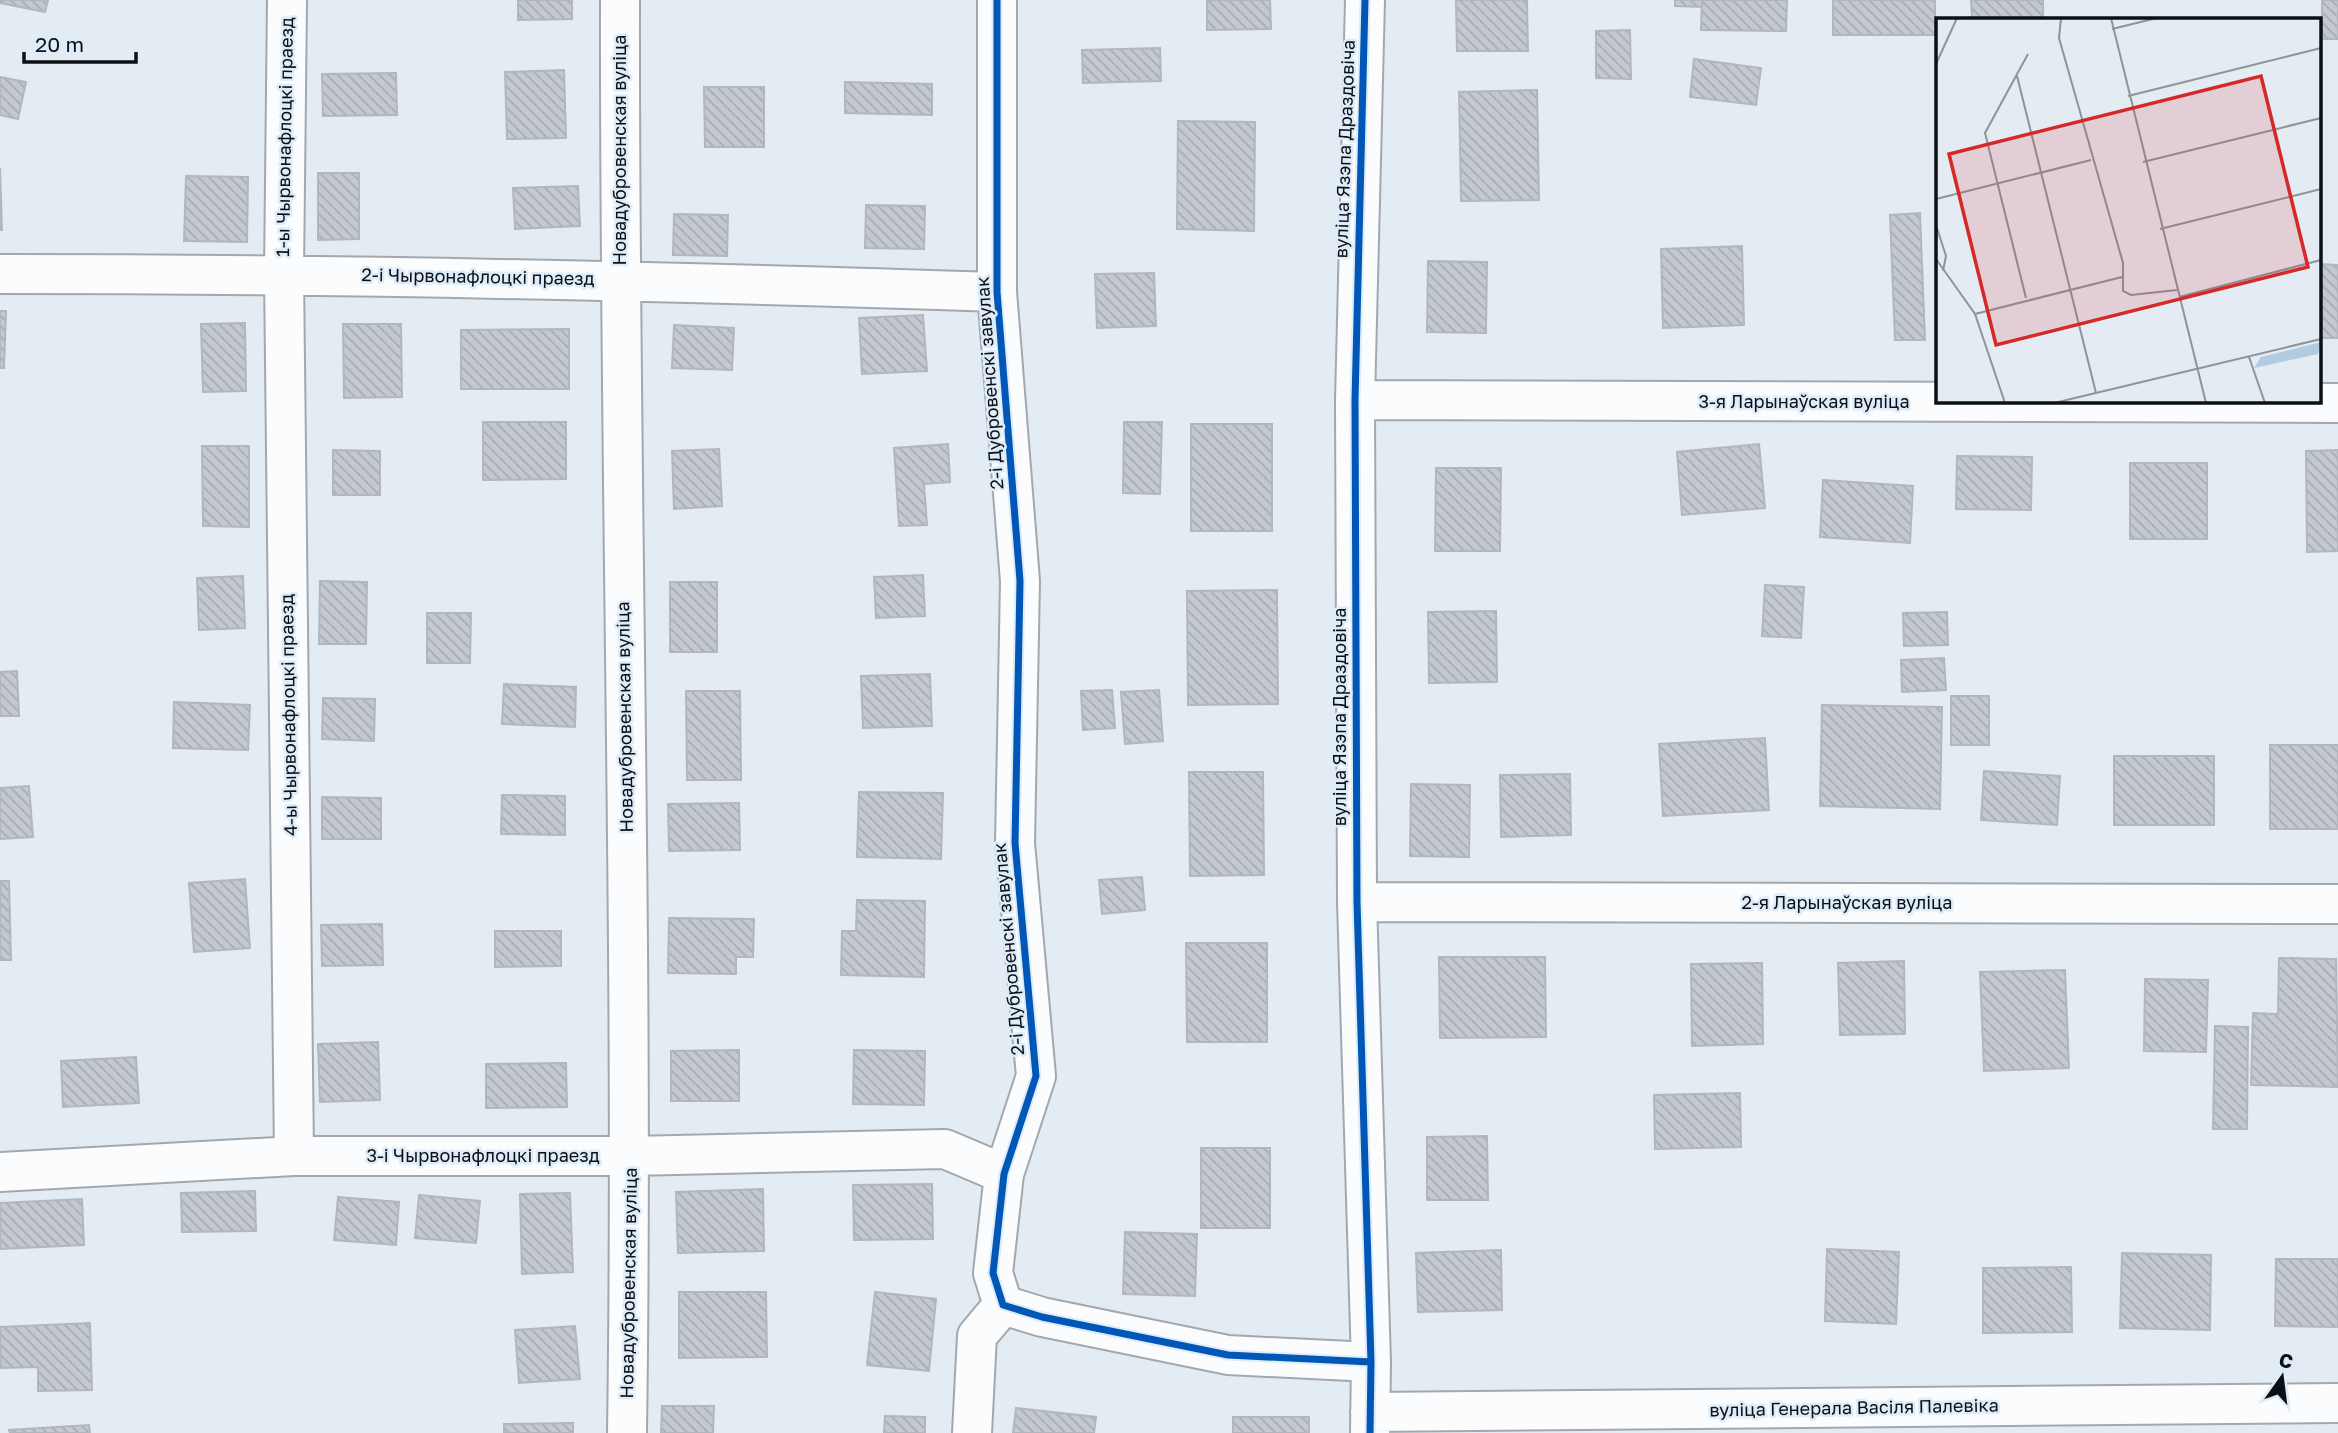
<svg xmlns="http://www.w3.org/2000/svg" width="2338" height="1433" font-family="'Golos Text',sans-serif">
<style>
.building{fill:url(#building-back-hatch);stroke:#b1b7bc;stroke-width:2}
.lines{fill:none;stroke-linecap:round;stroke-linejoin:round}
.minor-casing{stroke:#a2a8ae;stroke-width:42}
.minor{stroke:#fbfcfd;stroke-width:38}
.cycleway-casing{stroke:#deecf9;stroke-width:11}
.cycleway{stroke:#0057b8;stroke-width:7}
.labels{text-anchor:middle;stroke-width:5;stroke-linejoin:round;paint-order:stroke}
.street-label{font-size:18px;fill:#0b1014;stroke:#deecf9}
.inset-road{fill:none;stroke:#8d949a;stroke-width:2}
.view{fill:#d62828;fill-opacity:0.15;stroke:#d62828;stroke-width:3.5}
.inset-edge{fill:none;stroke:#0b1014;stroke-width:3.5}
</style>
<defs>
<pattern id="building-back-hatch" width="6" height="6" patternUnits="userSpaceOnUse" patternTransform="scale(1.75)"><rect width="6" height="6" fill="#c3c9cf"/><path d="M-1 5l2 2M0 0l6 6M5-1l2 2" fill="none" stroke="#a6acb1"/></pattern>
</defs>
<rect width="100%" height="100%" fill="#e4ecf3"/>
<path class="building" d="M0 0H48L45 12 0 3Z
M518 0H572V19L518 20Z
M1207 0H1270L1271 29 1207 30Z
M1456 0H1527L1528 51H1457Z
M1675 0H1702V7L1675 6Z
M1702 0H1787L1786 31 1701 30Z
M1833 0H1935V35H1833Z
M1971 0H2043V19H1972Z
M2322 0H2338V39H2322Z
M1630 30 1631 79 1596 78V31Z
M1160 48 1161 81 1083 83 1082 50Z
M1694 59 1761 68 1756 105 1690 97Z
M564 70 566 138 507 139 505 72Z
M396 73 397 115 323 116 322 74Z
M0 77 26 82 18 119 0 115Z
M845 82 932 84V115L845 113Z
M704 87H764V147H705Z
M1537 90 1539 200 1461 201 1459 92Z
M1178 121 1255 122 1254 231 1177 229Z
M0 168 2 230H0Z
M318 173H359V239L318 240Z
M186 176 248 177 247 242 184 241Z
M578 186 580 226 515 229 513 188Z
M866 205 925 206 924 249 865 248Z
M1920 213 1925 340H1895L1890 215Z
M674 214 728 215 727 256 673 255Z
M1742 246 1744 325 1663 328 1661 249Z
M1428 261 1487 262 1486 333 1427 332Z
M2319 264 2338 265V338H2319Z
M1154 273 1156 326 1097 328 1095 274Z
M0 311H6L4 368H0Z
M923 315 927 371 862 374 859 318Z
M245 323 246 391 203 392 201 324Z
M343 324H401L402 397 344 398Z
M674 325 734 328 732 370 672 368Z
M569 329V389H461V330Z
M483 422H566V479L483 480Z
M1124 422H1162L1160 494 1123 493Z
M1191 424H1272V531H1191Z
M948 444 950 482 924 484 927 525 899 526 894 448Z
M1759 444 1765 508 1682 515 1677 452Z
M202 446H249V527L203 526Z
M719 449 722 506 674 509 672 451Z
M333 450 380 451V495H333Z
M2338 450V551L2307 552 2306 451Z
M1957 456 2032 457 2031 510 1956 509Z
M2130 463H2207V539H2130Z
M1436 468H1501L1500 551H1435Z
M1823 480 1913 486 1910 543 1820 537Z
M923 575 925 616 876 618 874 577Z
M243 576 245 628 199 630 197 578Z
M320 581 367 582 366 644H319Z
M670 582H717V652H670Z
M1765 585 1804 587 1801 638 1762 636Z
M1277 590 1278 704 1188 705 1187 591Z
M1496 611 1497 682 1429 683 1428 612Z
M1947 612 1948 645 1904 646 1903 613Z
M427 613H471L470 663H427Z
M1944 658 1946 690 1902 692 1901 660Z
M17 671 19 716H0V672Z
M930 674 932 726 863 728 861 676Z
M504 684 576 687 575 727 502 724Z
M1112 690 1115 728 1083 730 1081 691Z
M1159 690 1163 741 1125 744 1121 692Z
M686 691H740L741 780H687Z
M1951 696H1989V745H1951Z
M323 698 375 699 374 741 322 739Z
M174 702 250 705 248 750 173 748Z
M1822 705 1942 707 1940 809 1820 806Z
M1765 738 1769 810 1663 816 1659 744Z
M2270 745H2338V829H2270Z
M2114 756H2214V825H2114Z
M1984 771 2060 776 2057 825 1981 820Z
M1189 772H1263L1264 875 1190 876Z
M1570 774 1571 835 1501 837 1500 775Z
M1411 784 1470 785 1469 857 1410 856Z
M29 786 33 837 0 839V788Z
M859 792 943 793 941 859 857 857Z
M502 795 565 796V835L501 834Z
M322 797 381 798V839H322Z
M739 803 740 850 669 851 668 804Z
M1142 877 1145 910 1102 914 1099 880Z
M245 879 250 948 194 952 189 883Z
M0 881H9L11 960H0Z
M857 900 925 901 924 977 841 975 842 931H856Z
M669 918 754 919 753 957H736V974L668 973Z
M382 924 383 965 322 966 321 925Z
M495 931H561V966L495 967Z
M1186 943H1267V1042H1187Z
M1439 957H1545L1546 1037 1440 1038Z
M2279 958 2336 959 2338 1087 2251 1085 2253 1013 2278 1014Z
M1904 961 1905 1034 1840 1035 1838 963Z
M1762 963 1763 1044 1692 1046 1691 964Z
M2065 970 2069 1068 1984 1071 1980 972Z
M2145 979 2208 980 2206 1052 2144 1051Z
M2215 1026 2248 1027 2247 1129H2213Z
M378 1042 380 1100 320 1102 318 1044Z
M739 1050V1101H671V1051Z
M854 1050 925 1051 924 1105 853 1104Z
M136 1057 139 1103 63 1107 61 1061Z
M566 1063 567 1107 486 1108V1064Z
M1740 1093 1741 1147 1655 1149 1654 1095Z
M1487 1136 1488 1200H1427V1137Z
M1201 1148H1270V1228H1201Z
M932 1184 933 1239 854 1240 853 1185Z
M763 1189 764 1251 678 1253 676 1192Z
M255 1191 256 1231 182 1232 181 1193Z
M570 1193 573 1272 522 1274 520 1194Z
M419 1195 480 1201 476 1243 415 1238Z
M338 1197 399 1202 396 1245 334 1240Z
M82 1199 84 1245 0 1249V1203Z
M1125 1232 1197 1234 1195 1296 1123 1294Z
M1827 1249 1899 1252 1896 1324 1825 1321Z
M1501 1250 1502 1310 1418 1312 1416 1253Z
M2122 1253 2211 1255 2210 1330 2120 1328Z
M2276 1259H2338V1327L2275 1326Z
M2071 1267 2072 1332 1983 1333V1268Z
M679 1292H766L767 1357 679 1358Z
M875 1292 936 1299 929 1371 867 1365Z
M90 1323 92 1390 38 1391V1367L1 1368 0 1327Z
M575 1326 580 1379 519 1383 515 1330Z
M662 1406H714L713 1433H661Z
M1016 1408 1096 1417 1094 1433H1013Z
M885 1416 925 1417V1433H884Z
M1233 1417H1309V1433H1233Z
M573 1423V1433H504V1424Z
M89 1425 90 1433H10L9 1430Z"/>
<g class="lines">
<defs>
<path id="minor" d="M287 0 284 274 294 1156
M620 0C619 478 634 955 627 1433
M997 0V292L1020 581 1015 843 1036 1076 1004 1174 993 1273 1003 1305 1042 1317 1228 1355 1371 1362
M1365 0 1355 400 1357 902 1371 1362 1370 1433
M0 274C333 274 665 281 997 292
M1355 400 2338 403
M1357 902 2338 904
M0 1172 294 1156H631L945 1149 1004 1174
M1370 1412 2338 1403
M972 1433 977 1336 1003 1305"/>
</defs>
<use href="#minor" class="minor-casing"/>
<use href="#minor" class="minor"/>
<defs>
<path id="cycleway" d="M997 0V292L1020 581 1015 843 1036 1076 1004 1174 993 1273 1003 1305 1042 1317 1228 1355 1371 1362
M1365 0 1355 400 1357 902 1371 1362 1370 1433"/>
</defs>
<use href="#cycleway" class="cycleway-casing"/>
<use href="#cycleway" class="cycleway"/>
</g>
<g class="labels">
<g class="street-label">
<text transform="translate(285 137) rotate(-89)" y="6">1-ы Чырвонафлоцкі праезд</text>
<text transform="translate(1345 149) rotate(-88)" y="6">вуліца Язэпа Драздовіча</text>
<text transform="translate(620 150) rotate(-90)" y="6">Новадубровенская вуліца</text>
<text transform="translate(478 277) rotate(1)" y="6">2-і Чырвонафлоцкі праезд</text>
<text transform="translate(990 383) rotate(-94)" y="6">2-і Дубровенскі завулак</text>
<text x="1804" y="408">3-я Ларынаўская вуліца</text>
<text transform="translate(289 715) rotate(-91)" y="6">4-ы Чырвонафлоцкі праезд</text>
<text transform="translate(625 717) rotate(-91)" y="6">Новадубровенская вуліца</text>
<text transform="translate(1340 717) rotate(-90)" y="6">вуліца Язэпа Драздовіча</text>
<text x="1847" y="909">2-я Ларынаўская вуліца</text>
<text transform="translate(1009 949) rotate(-95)" y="6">2-і Дубровенскі завулак</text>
<text x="483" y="1162">3-і Чырвонафлоцкі праезд</text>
<text transform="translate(629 1283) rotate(-89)" y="6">Новадубровенская вуліца</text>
<text transform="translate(1854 1408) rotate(-1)" y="6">вуліца Генерала Васіля Палевіка</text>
</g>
</g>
<g transform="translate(1936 18)">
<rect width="385" height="385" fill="#e4ecf3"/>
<path d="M385 324 382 336 318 350 325 339Z" fill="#b1cbe2"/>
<path class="inset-road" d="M125 0 123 20 187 245V273L195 277 241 272M175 0 270 385M176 11 221 0M0 46 21 0M81 58 160 375M192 78 385 30M207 144 385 100M0 181 155 142M0 207 10 238 7 253M224 211 385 171M0 241 39 296 69 385M243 279 385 242M90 280 49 115 92 36M39 296 186 259M313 339 329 385M118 385 385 321"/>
<path class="view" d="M325 58 372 249 60 327 13 136Z"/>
<rect width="385" height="385" class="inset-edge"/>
</g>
<g transform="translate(2282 1377) rotate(14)" stroke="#deecf9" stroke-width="5" paint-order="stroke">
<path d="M0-5L12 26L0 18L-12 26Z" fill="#0b1014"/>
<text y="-10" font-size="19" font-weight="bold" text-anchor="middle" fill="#0b1014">С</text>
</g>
<path d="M24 52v10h112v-10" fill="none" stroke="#0b1014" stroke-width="3.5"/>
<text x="35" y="52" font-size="21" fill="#0b1014" stroke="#deecf9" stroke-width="5" paint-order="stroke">20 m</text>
</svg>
